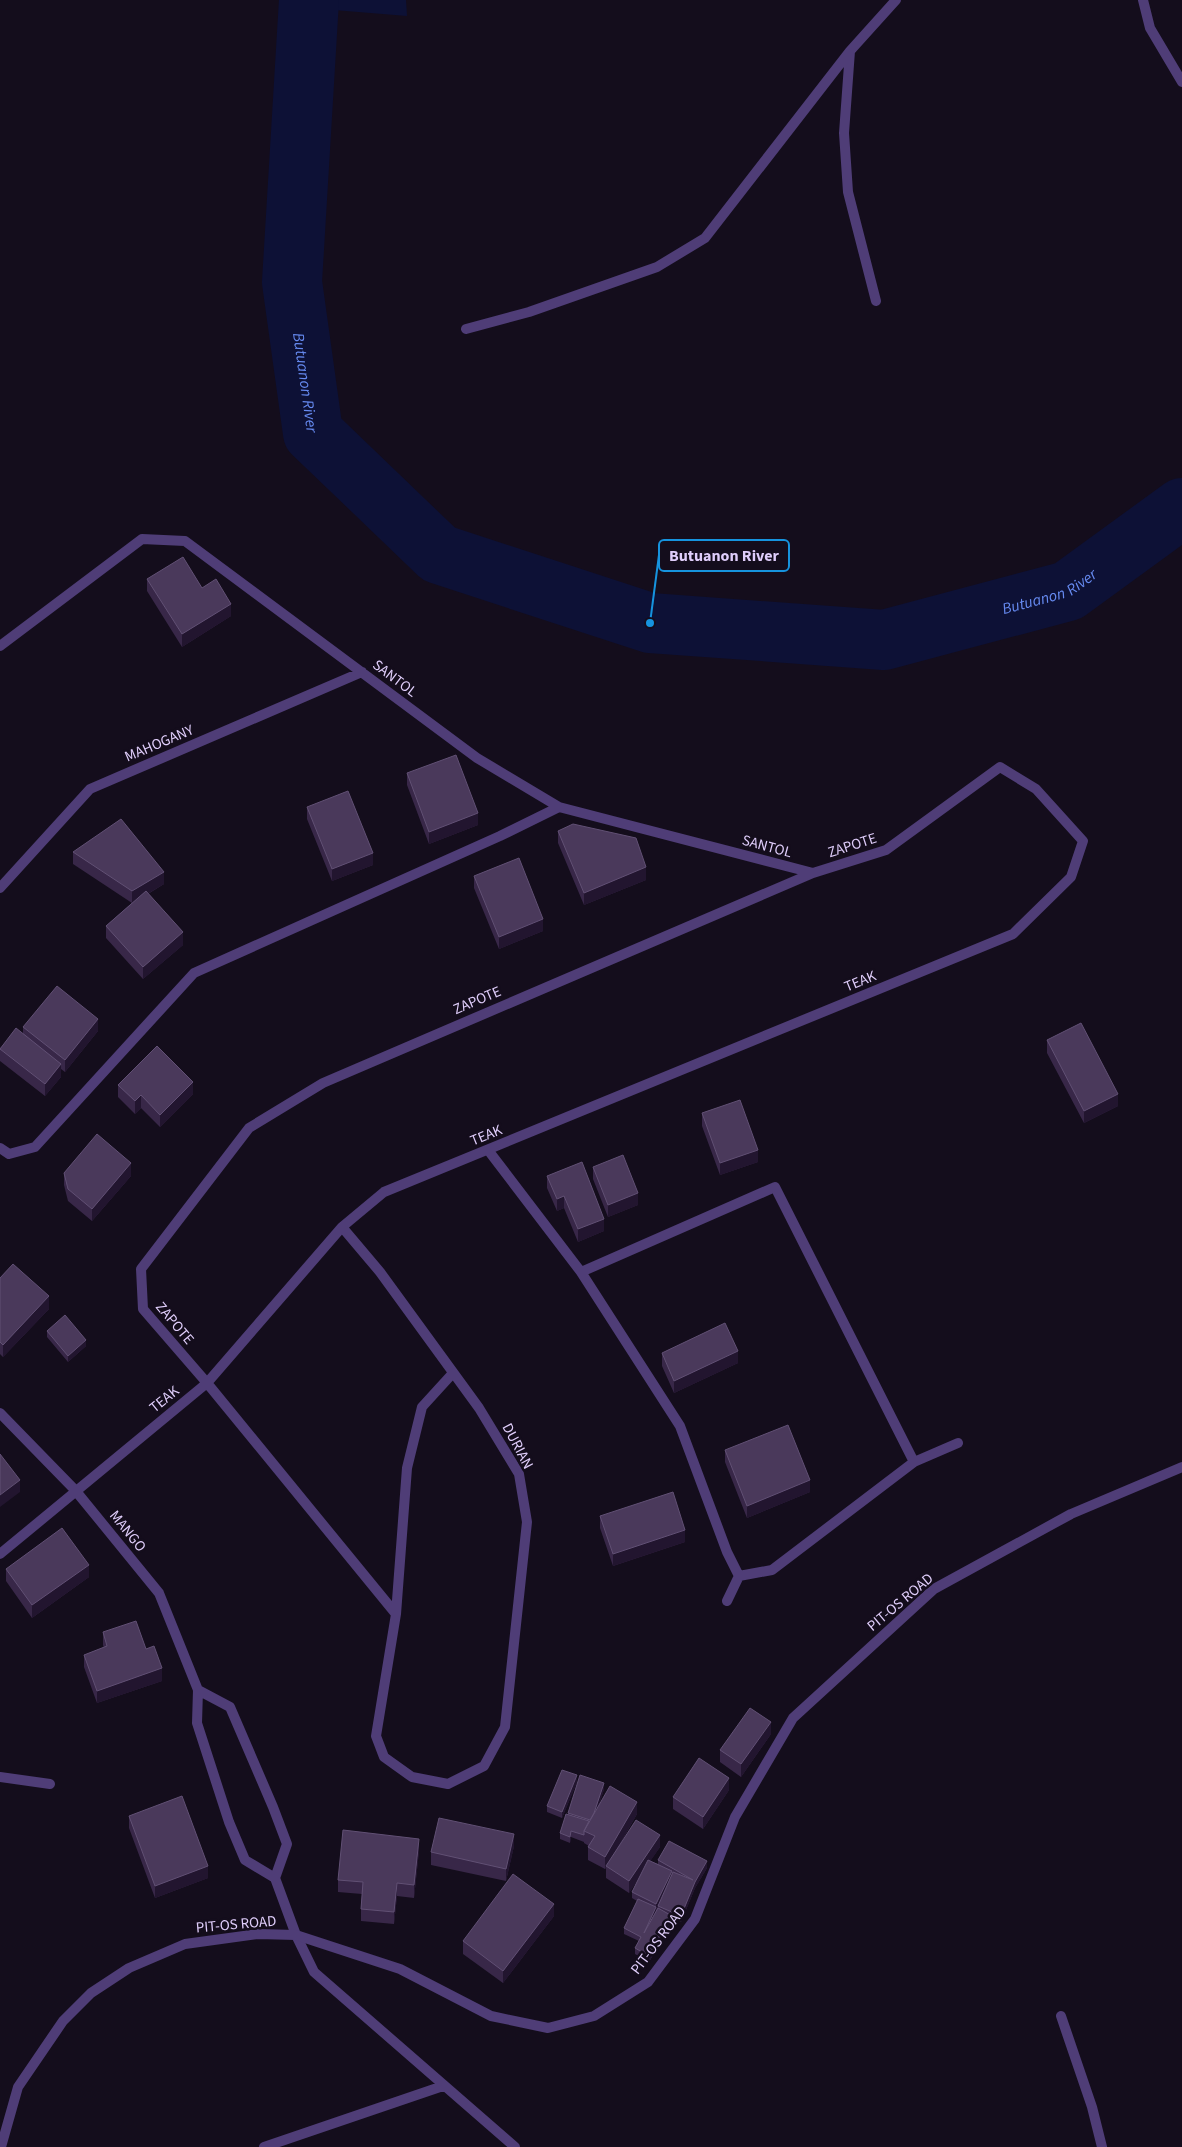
<svg xmlns="http://www.w3.org/2000/svg" width="1182" height="2147" font-family="'Source Sans 3',sans-serif">
<style>
.water{fill:#0d1136}
.lines{fill:none;stroke-linecap:round;stroke-linejoin:round}
.river{stroke:#0d1136;stroke-width:60}
.service{stroke:#4f3d77;stroke-width:10}
.minor{stroke:#4f3d77;stroke-width:10}
.tertiary{stroke:#4f3d77;stroke-width:10}
.wall{fill:#382748}
.shaded-wall{fill:#22152f}
.building{fill:#4a395b;stroke:#615074}
.labels{text-anchor:middle;stroke-width:5;stroke-linejoin:round;paint-order:stroke}
.street-label{font-size:15px;fill:#dfcdfa;stroke:#140d1c}
.water-label{font-size:16px;font-style:italic;fill:#668af0;stroke:#140d1c}
.leader{fill:none;stroke:#1693de;stroke-width:2}
.callout-dot{fill:#1693de;stroke:#140d1c;stroke-width:2}
.callout{fill:#140d1c;stroke:#1693de;stroke-width:2}
.callout-label{font-size:16px;text-anchor:middle;font-weight:bold;fill:#dfcdfa}
</style>
<rect width="100%" height="100%" fill="#140d1c"/>
<path class="water" d="M285 0H406L407 16 285 6Z"/>
<g class="lines">
<path class="river" id="s1" d="M309 0 292 282 313 433 439 554 650 623 884 640 1068 591 1182 508"/>
<path class="service" d="M850 51 844 133 848 192 876 301
M466 329 529 312 657 267 705 238 850 51 896 0"/>
<path class="minor" d="M0 646 142 539 185 541 477 758 559 807 813 873
M0 888 90 789 362 672
M0 1148 9 1154 35 1147 194 973 500 836 559 807
M488 1150 581 1272 680 1426 727 1552 739 1576
M342 1227 380 1272 479 1408 519 1474 527 1522 505 1727 484 1766 448 1784 412 1777 384 1757 376 1736 396 1614 407 1468 422 1407 453 1373
M581 1272 775 1187 914 1462
M0 1413 75 1490 159 1593 198 1690 197 1723 229 1822 245 1860 275 1878
M0 1554 207 1383 342 1227 384 1192 1013 934 1071 877 1083 841 1036 789 1000 767 886 850 813 873 323 1083 249 1128 141 1269 143 1309 207 1383 396 1614
M727 1601 739 1576 772 1570 914 1462 958 1443
M198 1690 230 1707 273 1807 287 1844 275 1878 296 1935 314 1972 515 2147
M0 1777 50 1784
M1061 2016 1092 2107 1102 2147
M264 2147 443 2086"/>
<path class="tertiary" d="M1143 0 1150 28 1182 82
M1 2147 18 2087 63 2021 91 1993 129 1968 185 1944 258 1934 296 1935 400 1969 491 2016 548 2028 594 2016 648 1982 695 1919 735 1817 793 1718 934 1589 1071 1514 1182 1467"/>
</g>
<path class="wall" d="M147 579 231 616 182 647 147 591Z
M407 773 478 825 429 844 407 785Z
M307 807 373 865 332 881 307 819Z
M558 831 646 880 584 905 558 843Z
M73 852 164 884 148 894 183 945 143 979 106 938V926L132 903 73 864Z
M474 876 543 931 499 949 474 888Z
M23 1027 98 1031 65 1072 61 1069V1077L45 1096 0 1061V1048L23 1034Z
M1047 1040 1118 1106 1084 1123 1047 1053Z
M118 1085 193 1094 160 1127 141 1108 135 1114 118 1097Z
M702 1113 758 1162 720 1175 702 1126Z
M593 1167 638 1205 608 1217 593 1179Z
M64 1173 131 1176 92 1221 68 1201 64 1185Z
M547 1176 604 1231 578 1242 564 1208 557 1211 547 1188Z
M0 1278 49 1309 3 1357 0 1354Z
M47 1331 86 1346 68 1362 47 1337Z
M662 1353 738 1363 674 1393 662 1366Z
M725 1450 810 1492 747 1518 725 1462Z
M600 1516 685 1542 613 1566 600 1528Z
M6 1569 89 1577 32 1618 6 1581Z
M103 1632 146 1649 162 1681 97 1703 84 1667V1655L104 1648 103 1645Z
M771 1734 741 1777 720 1762V1750Z
M577 1782 562 1818 547 1812V1806Z
M604 1789 599 1805 637 1814 615 1853 660 1847 650 1861 658 1864V1860L707 1868 695 1888 681 1922 672 1918V1922L649 1962 635 1954V1948L639 1941 624 1934V1928L637 1901 632 1898V1892L638 1879 629 1893 606 1878V1868L605 1869 588 1860V1847L589 1846 584 1843V1842L571 1837 570 1843 560 1839V1833L568 1814V1813Z
M729 1790 703 1829 673 1809V1797Z
M129 1816 208 1878 155 1898 129 1828Z
M514 1846 506 1881 431 1865V1852Z
M419 1851 414 1898 397 1896 394 1924 361 1921V1909L362 1894 338 1892V1880Z
M554 1916 503 1983 463 1954V1941Z"/>
<path class="shaded-wall" d="M231 604V616L182 647V634Z
M478 813V825L429 844V832Z
M373 853V865L332 881V869Z
M646 867V880L584 905V893Z
M164 872V884L132 903V891Z
M543 919V931L499 949V937Z
M183 932V945L143 979V967Z
M98 1019V1031L65 1072V1060Z
M61 1064V1077L45 1096V1084Z
M193 1082V1094L160 1127V1115Z
M1118 1094V1106L1084 1123V1111Z
M141 1095V1108L135 1114V1101Z
M758 1150V1162L720 1175V1163Z
M131 1163V1176L92 1221V1209Z
M638 1193V1205L608 1217V1205Z
M564 1196V1208L557 1211V1199Z
M604 1219V1231L578 1242V1229Z
M49 1296V1309L3 1357V1345Z
M86 1340V1346L68 1362V1356Z
M738 1351V1363L674 1393V1381Z
M20 1480V1492L0 1507V1495Z
M810 1480V1492L747 1518V1506Z
M685 1530V1542L613 1566V1554Z
M89 1565V1577L32 1618V1605Z
M162 1668V1681L97 1703V1691Z
M771 1722V1734L741 1777V1764Z
M577 1775V1782L562 1818V1812Z
M729 1778V1790L703 1829V1817Z
M604 1783V1789L592 1827V1821Z
M637 1802V1814L607 1866H606L605 1869V1857Z
M571 1831V1837L570 1843V1837Z
M514 1834V1846L506 1881V1869Z
M660 1835V1847L629 1893V1881Z
M419 1839V1851L414 1898V1885Z
M707 1861V1868L695 1888 681 1922V1916L695 1882Z
M208 1866V1878L155 1898V1886Z
M672 1871V1877L656 1910V1904Z
M397 1883V1896L394 1924V1912Z
M554 1904V1916L503 1983V1971Z
M656 1907V1913L644 1933Z
M672 1916V1922L649 1962V1956Z"/>
<path class="building" d="M183 557 202 588 216 579 231 604 182 634 147 579Z
M456 755 478 813 429 832 407 773Z
M348 791 373 853 332 869 307 807Z
M121 819 164 872 132 891 73 852Z
M573 824 636 838 646 867 584 893 558 831Z
M519 858 543 919 499 937 474 876Z
M146 891 183 932 143 967 106 926Z
M57 986 98 1019 65 1060 23 1027Z
M1081 1023 1118 1094 1084 1111 1047 1040Z
M16 1028 61 1064 45 1084 0 1049Z
M157 1046 193 1082 160 1115 141 1095 135 1101 118 1085Z
M740 1100 758 1150 720 1163 702 1113Z
M97 1134 131 1163 92 1209 68 1189 64 1173Z
M623 1155 638 1193 608 1205 593 1167Z
M582 1162 604 1219 578 1229 564 1196 557 1199 547 1176Z
M13 1264 49 1296 3 1345 0 1342V1278Z
M65 1315 86 1340 68 1356 47 1331Z
M725 1323 738 1351 674 1381 662 1353Z
M788 1425 810 1480 747 1506 725 1450Z
M0 1454 20 1480 0 1495Z
M673 1492 685 1530 613 1554 600 1516Z
M62 1528 89 1565 32 1605 6 1569Z
M136 1621 146 1649 154 1646 162 1668 97 1691 84 1655 107 1646 103 1632Z
M750 1708 771 1722 741 1764 720 1750Z
M699 1758 729 1778 703 1817 673 1797Z
M562 1770 577 1775 562 1812 547 1806Z
M580 1775 604 1783 594 1813 590 1820 568 1813Z
M610 1786 637 1802 605 1857 588 1847 595 1836 584 1831Z
M182 1796 208 1866 155 1886 129 1816Z
M566 1814 589 1821 584 1831V1835L571 1831 570 1837 560 1833Z
M439 1818 514 1834 506 1869 431 1852Z
M636 1820 660 1835 629 1881 606 1866Z
M343 1830 419 1839 414 1885 397 1883 394 1912 361 1909 363 1882 338 1880Z
M669 1841 707 1861 695 1882 681 1916 658 1906 673 1872 693 1880 658 1860Z
M648 1860 672 1871 656 1904 632 1892Z
M513 1874 554 1904 503 1971 463 1941Z
M638 1899 656 1907 644 1933 658 1908 672 1916 649 1956 635 1948 641 1937 624 1928Z"/>
<g class="labels">
<g class="street-label">
<text transform="translate(395 678) rotate(37)" y="5">SANTOL</text>
<text transform="translate(159 743) rotate(-23)" y="5">MAHOGANY</text>
<text transform="translate(852 845) rotate(-18)" y="5">ZAPOTE</text>
<text transform="translate(767 846) rotate(15)" y="5">SANTOL</text>
<text transform="translate(860 981) rotate(-22)" y="5">TEAK</text>
<text transform="translate(477 1000) rotate(-23)" y="5">ZAPOTE</text>
<text transform="translate(486 1135) rotate(-22)" y="5">TEAK</text>
<text transform="translate(175 1323) rotate(50)" y="5">ZAPOTE</text>
<text transform="translate(164 1399) rotate(-39)" y="5">TEAK</text>
<text transform="translate(518 1446) rotate(62)" y="5">DURIAN</text>
<text transform="translate(128 1531) rotate(51)" y="5">MANGO</text>
<text transform="translate(900 1602) rotate(-40)" y="5">PIT-OS ROAD</text>
<text transform="translate(236 1924) rotate(-5)" y="5">PIT-OS ROAD</text>
<text transform="translate(658 1940) rotate(-53)" y="5">PIT-OS ROAD</text>
</g>
<g class="water-label">
<text dy="6" stroke="none"><textPath href="#s1" startOffset="384">Butuanon River</textPath></text>
<text dy="6" stroke="none"><textPath href="#s1" startOffset="1239">Butuanon River</textPath></text>
</g>
</g>
<path class="leader" d="M650 623L659 555"/>
<circle class="callout-dot" cx="650" cy="623" r="5"/>
<rect class="callout" x="659" y="540" width="130" height="31" rx="5"/>
<g class="callout-label">
<text x="724" y="561">Butuanon River</text>
</g>
</svg>
